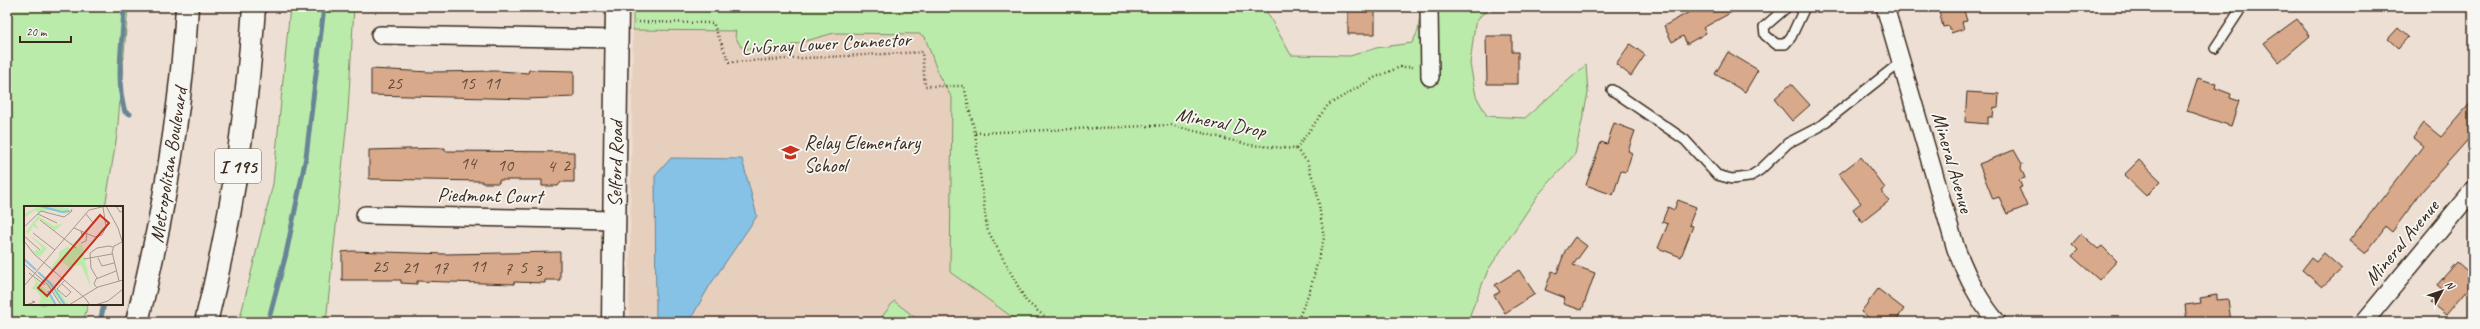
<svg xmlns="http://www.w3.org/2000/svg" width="2480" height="329" font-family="Caveat,sans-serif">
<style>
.built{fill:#e7cfbd}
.green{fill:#bbebaa;stroke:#7b8a64}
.water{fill:#86c2e6;stroke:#688596}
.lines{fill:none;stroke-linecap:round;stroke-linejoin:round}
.stream{stroke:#688596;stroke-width:5}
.building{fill:#d8a98a;stroke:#3b2a1e}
.service-casing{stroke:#3b2a1e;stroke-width:12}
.minor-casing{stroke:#3b2a1e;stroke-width:20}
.tertiary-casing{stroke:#3b2a1e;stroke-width:25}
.motorway-casing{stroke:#3b2a1e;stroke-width:25}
.path{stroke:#3b2a1e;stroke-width:2.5;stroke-dasharray:1 3;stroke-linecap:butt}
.service{stroke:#f6f6f2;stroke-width:9}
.minor{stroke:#f6f6f2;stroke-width:17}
.tertiary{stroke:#f6f6f2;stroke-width:22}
.motorway{stroke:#f6f6f2;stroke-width:22}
.labels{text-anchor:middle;stroke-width:3.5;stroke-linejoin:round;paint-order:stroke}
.number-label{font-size:18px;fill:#624a39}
.shield{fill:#f6f6f2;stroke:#73675e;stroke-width:1}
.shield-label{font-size:19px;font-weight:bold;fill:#3b2a1e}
.street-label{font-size:20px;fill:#3b2a1e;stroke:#f6f6f2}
.poi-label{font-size:20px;fill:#3b2a1e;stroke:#f6f6f2;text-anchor:start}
.inset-river{fill:none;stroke:#86c2e6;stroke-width:2}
.inset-road{fill:none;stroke:#a6978b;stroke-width:1}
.view{fill:#c8321e;fill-opacity:0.15;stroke:#c8321e;stroke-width:2}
.inset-edge{fill:none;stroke:#3b2a1e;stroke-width:2}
</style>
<rect width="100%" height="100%" fill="#eddfd3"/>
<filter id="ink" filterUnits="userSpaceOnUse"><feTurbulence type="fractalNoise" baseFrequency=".025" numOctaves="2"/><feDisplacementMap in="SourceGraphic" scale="8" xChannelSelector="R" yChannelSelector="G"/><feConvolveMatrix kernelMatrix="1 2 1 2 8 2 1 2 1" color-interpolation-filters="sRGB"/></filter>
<g filter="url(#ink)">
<path class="built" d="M633 30 953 34 950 271 1019 322H629Z"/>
<path class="green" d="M7 7H128L117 135 105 207H25V304H88L83 322H7Z
M290 7H354L348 111 326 322H239L273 184Z
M633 7H1264L1291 55 1350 56 1376 48 1412 43 1418 31 1421 7H1498L1482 14 1475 24 1470 64 1476 96 1487 116 1525 118 1586 65 1588 93 1575 154 1538 195 1488 270 1467 322H1019L950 272 952 98 939 76 925 37 919 34 834 33 767 52 741 47 735 36 736 31 633 30Z
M894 301 921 322H878Z"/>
<path class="water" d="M671 158 742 159 757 216 710 285 689 322H656L655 176Z"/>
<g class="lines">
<path class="stream" d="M124 7C123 39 115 81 125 112L130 114
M100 322 104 304
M268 322 286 254 306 157 324 7"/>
</g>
<path class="building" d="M1348 7H1375V34H1348Z
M1694 7H1741L1703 28 1706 33 1687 44 1683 36 1672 42 1664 26 1693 10Z
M1938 7H1963L1967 21 1962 22 1964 29 1951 33 1949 26 1943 27Z
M2297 19 2310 36 2279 62 2264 43Z
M2398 28 2408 37 2398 48 2388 39Z
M1486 36H1512V52H1518V84H1487Z
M1630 44 1645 55 1631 76 1616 64Z
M1728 52 1758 70 1745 92 1715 74Z
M371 69 430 72 499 71 528 73 529 70 574 71V97L527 99 371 95Z
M2198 78 2216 84 2215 88 2231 94 2230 98 2239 101 2231 126 2187 111Z
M1791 84 1810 105 1792 121 1774 99Z
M1967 92 1999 94 1998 108 1994 107 1993 117H1988V124L1965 122Z
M2473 100V134L2423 190 2392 232 2386 227 2365 254 2349 241 2423 146 2413 138 2424 123 2441 137Z
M1614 123 1635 131 1628 151 1632 153 1626 172 1621 171 1613 195 1586 185 1601 142 1607 144Z
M445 148V151L574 152V182H561L558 186H542V180H499V183H482V181L369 179V150Z
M2014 150 2022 164 2021 168 2025 178 2019 180 2022 187 2019 188 2027 206 2007 214 1999 197 1993 199 1979 164Z
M1861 157 1885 188 1881 191 1889 201 1862 222 1853 209 1861 203 1839 174Z
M2139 160 2161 181 2146 196 2124 175Z
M1678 200 1696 207 1689 225 1693 226 1681 257 1658 248 1668 224 1662 222 1668 207 1674 210Z
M2081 234 2098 249 2102 246 2117 261 2099 280 2072 256 2078 250 2072 244Z
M1575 237 1587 246 1573 265 1595 273 1582 310 1563 304 1565 298 1545 290 1552 271 1557 273 1565 251Z
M352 251 446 254 560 252V280H545V283L514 282V284L417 281V284L401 283V280H342V252Z
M2324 253 2342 269 2322 287 2302 270 2311 258 2316 262Z
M2457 262 2473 276V283L2446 315 2431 303 2442 289 2437 285Z
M1519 270 1535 294 1505 313 1494 295 1500 292 1495 285Z
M1878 289 1904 309 1895 322H1875L1861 312Z
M2217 295V300L2228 299 2231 322H2187L2185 305 2201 303 2200 298Z"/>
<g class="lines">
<defs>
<path id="service" d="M1787 7 1764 27 1765 35 1776 44H1785L1791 37 1805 7
M2215 48 2242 7
M1612 90 1685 140 1717 175 1732 179 1749 177 1760 170 1788 143 1819 127 1901 62"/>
<path id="minor" d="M1429 7 1430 77
M1885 7 1956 249C1967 276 1978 300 1997 322
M380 35 617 39
M365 215 615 220
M2364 322 2473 190"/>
<path id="tertiary" d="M613 322 617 7"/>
<path id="motorway" d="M137 322C163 218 181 114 187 7
M206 322C232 218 247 113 254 7"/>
</defs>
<use href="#service" class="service-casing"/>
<use href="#minor" class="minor-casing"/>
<use href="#tertiary" class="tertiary-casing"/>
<use href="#motorway" class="motorway-casing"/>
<path class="path" d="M635 22 713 23 729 62 922 52 925 86H964L975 133 987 229 1026 301 1051 322
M975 133 1171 125 1250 145 1296 149 1328 105 1374 78 1400 67H1413
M1296 149 1307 161 1317 192 1324 238 1310 290 1297 322"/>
<use href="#service" class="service"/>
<use href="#minor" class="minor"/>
<use href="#tertiary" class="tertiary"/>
<use href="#motorway" class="motorway"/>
</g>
</g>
<defs>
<symbol id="school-bare" viewBox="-9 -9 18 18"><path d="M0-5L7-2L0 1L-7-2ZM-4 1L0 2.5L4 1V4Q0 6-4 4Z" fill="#c8321e" stroke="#f6f6f2" stroke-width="2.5" paint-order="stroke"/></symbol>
</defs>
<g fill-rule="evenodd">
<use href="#school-bare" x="778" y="140" width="25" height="25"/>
</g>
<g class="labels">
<g class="number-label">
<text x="394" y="89">25</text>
<text x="467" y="89">15</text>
<text x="492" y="89">11</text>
<text x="468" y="169">14</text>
<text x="505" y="171">10</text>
<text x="566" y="171">2</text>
<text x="551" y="172">4</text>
<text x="380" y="272">25</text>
<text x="478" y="272">11</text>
<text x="410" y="273">21</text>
<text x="523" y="273">5</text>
<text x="440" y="274">17</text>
<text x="508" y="275">7</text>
<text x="538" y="276">3</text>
</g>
<rect class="shield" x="215" y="149" width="46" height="34" rx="3"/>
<g class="shield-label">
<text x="238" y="173">I 195</text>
</g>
<g class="street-label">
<text transform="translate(826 43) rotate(-3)" y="7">LivGray Lower Connector</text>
<text transform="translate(1221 122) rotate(11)" y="7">Mineral Drop</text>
<text transform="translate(1953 162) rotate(74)" y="7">Mineral Avenue</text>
<text transform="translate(615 164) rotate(-89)" y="7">Selford Road</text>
<text transform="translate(168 165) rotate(-81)" y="7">Metropolitan Boulevard</text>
<text transform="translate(490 195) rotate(1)" y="7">Piedmont Court</text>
<text transform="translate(2401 242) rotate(-50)" y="7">Mineral Avenue</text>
</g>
<g class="poi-label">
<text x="804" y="149">Relay Elementary<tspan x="804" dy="23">School</tspan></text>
</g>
</g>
<g transform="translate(24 206)">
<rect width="99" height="99" fill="#eddfd3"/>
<path d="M16 0 44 2 46 6 40 8 25 4 14 7 11 4 0 12V8ZM14 10 30 20 39 17 31 25 16 13 11 17 15 24 9 20 4 28 23 42 16 51 10 47 6 42 10 46 13 43 15 45 18 43 16 39 2 26ZM53 33 51 39 54 41 55 37 58 39 67 82 57 59 45 61 38 56 30 64 27 61 35 51V46L44 40 48 45 50 41 46 36 50 38ZM14 65 32 81 42 96 46 97 38 99ZM9 71 25 87 32 99H15L17 91 12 84 8 83 12 76Z" fill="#bbebaa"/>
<path class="inset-river" d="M16 0 38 6 46 5M0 53 12 64M14 66 27 78 41 99M24 85 32 99"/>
<path class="inset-road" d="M82 0 94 22 99 38M92 0 96 6 99 5 98 0M14 8 33 17M62 8 70 18M16 14 52 42M0 21 17 5 40 11 47 6 48 3M50 22 71 31 78 29 82 21 79 1M57 25 58 27V31H59L57 26M9 27 31 44M0 30 16 44M0 35 10 48 61 92 66 99M57 37 62 35 63 27M74 52 78 60 90 57M60 53 88 48M0 58 24 79 37 99M5 67 21 79M73 72 67 62 66 47 73 42 85 40 89 41M95 75 88 46 90 40 98 36M38 78 47 86 42 91 33 83 41 74M0 80 65 4 82 0M73 82 70 78 72 73 92 65M2 99 11 96 8 95M45 99 74 81 99 74M71 99 84 95 99 83"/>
<path class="view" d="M76 9 85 17 23 90 14 82Z"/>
<rect width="99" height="99" class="inset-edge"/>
</g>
<rect width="2480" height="329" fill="none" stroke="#f6f6f2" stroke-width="24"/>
<rect x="12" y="12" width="2456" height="305" fill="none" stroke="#3b2a1e" stroke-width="1.5" filter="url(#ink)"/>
<g transform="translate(2442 291) rotate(50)" stroke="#f6f6f2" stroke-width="3" paint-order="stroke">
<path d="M0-3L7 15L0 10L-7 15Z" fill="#3b2a1e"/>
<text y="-6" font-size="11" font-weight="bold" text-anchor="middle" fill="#3b2a1e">N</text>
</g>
<path d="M20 36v6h51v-6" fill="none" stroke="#3b2a1e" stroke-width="2"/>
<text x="26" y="36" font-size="12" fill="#3b2a1e" stroke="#f6f6f2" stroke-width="3" paint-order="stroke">20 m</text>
</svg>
